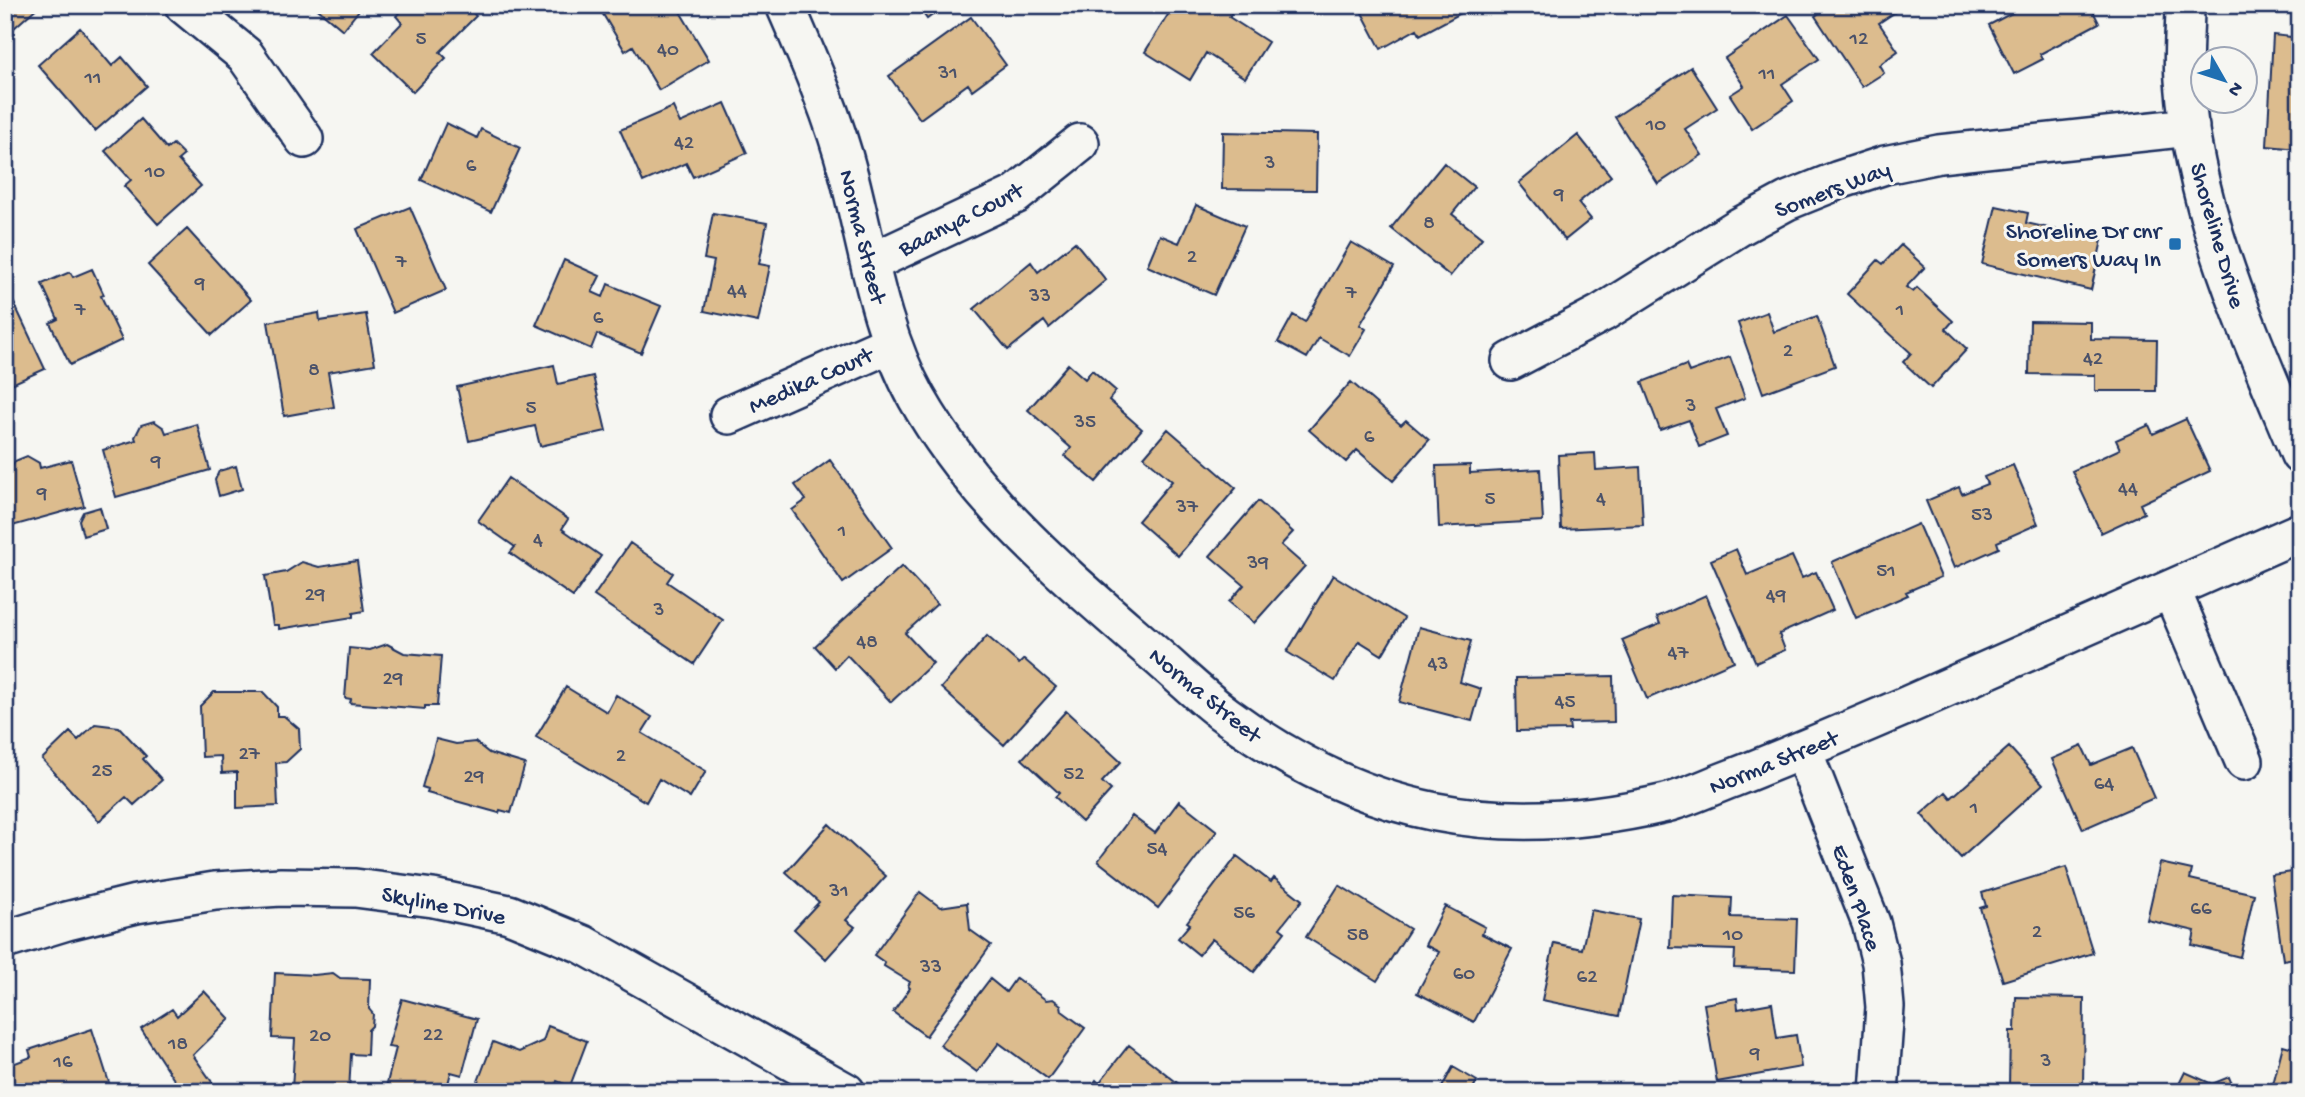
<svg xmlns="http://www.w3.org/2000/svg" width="2305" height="1097" font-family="'Gochi Hand',sans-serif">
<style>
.building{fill:#dcbc8e;stroke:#1b2f5e;stroke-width:2}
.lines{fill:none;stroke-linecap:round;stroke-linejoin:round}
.minor-casing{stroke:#1b2f5e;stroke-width:42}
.minor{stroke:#f6f6f2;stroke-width:37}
.poi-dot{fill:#1f6fb2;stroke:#f6f6f2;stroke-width:2.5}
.labels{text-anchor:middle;stroke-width:6;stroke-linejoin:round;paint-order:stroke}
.number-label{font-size:21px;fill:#4b526a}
.street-label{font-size:24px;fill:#1b2f5e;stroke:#f6f6f2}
.poi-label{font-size:24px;fill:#1b2f5e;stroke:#f6f6f2;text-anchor:end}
</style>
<rect width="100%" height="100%" fill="#f6f6f2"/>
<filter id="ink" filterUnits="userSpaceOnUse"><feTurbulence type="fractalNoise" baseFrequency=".0143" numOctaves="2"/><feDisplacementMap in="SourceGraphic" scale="14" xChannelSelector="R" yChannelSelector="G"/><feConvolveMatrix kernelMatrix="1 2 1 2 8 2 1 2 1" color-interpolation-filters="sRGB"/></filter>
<g filter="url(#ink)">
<path class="building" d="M5 5H40L5 36Z
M313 5H363L343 30Z
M406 5H465L476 16 440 52 446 58 413 92 373 53 402 23 396 16Z
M610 5H676L709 60 659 90 633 46 625 51 601 11Z
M917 5H946L927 19Z
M1174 5H1236L1229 17 1268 42 1245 78 1206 53 1190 80 1145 52Z
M1358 5H1476L1420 35 1417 29 1381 49Z
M1831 5H1906L1879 23 1898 51 1879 65 1884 73 1862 87 1815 16Z
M2027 5H2090L2099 23 2040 54 2043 59 2014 74 1989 25Z
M1788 15 1819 59 1782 84 1793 101 1752 129 1730 95 1744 86 1725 58Z
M971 17 1006 65 972 90 968 84 920 119 889 76Z
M80 28 112 66 122 57 147 86 95 131 38 65Z
M2273 35 2300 38V149L2267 146Z
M1691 67 1717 108 1685 129 1702 155 1658 184 1615 117Z
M725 103 747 153 693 177 686 163 643 182 620 130 673 107 680 123Z
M141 119 167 149 173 144 184 155 178 160 201 186 158 224 124 186 131 180 105 151Z
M446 123 477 138 481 129 520 148 491 212 421 180Z
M1223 132 1317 134 1316 190 1222 189Z
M1578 135 1611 176 1578 203 1591 219 1565 240 1519 183Z
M1444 163 1474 187 1452 214 1482 238 1450 276 1391 228Z
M1196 205 1245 226 1214 295 1147 266 1160 235 1179 243Z
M1996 206 2028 213 2026 223 2102 240 2091 290 1982 264Z
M410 207 446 290 393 313 357 229Z
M713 213 767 223 759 264 770 266 758 322 704 311 714 261 704 259Z
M187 229 251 300 212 335 148 265Z
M1075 242 1106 280 1049 328 1044 321 1008 350 974 309 1031 262 1038 272Z
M1351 242 1394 267 1360 325 1366 329 1350 356 1319 338 1307 358 1278 342 1293 315 1305 322Z
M1901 245 1925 267 1906 287 1913 292 1917 288 1953 321 1946 329 1967 349 1931 388 1903 362 1911 353 1847 294 1878 260 1883 264Z
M564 260 600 276 592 292 603 297 608 284 661 306 641 353 597 334 591 349 536 325Z
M92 269 104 295 101 296 122 340 70 365 50 323 58 319 42 284 70 272 73 277Z
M13 301 45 369 5 387V305Z
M1767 312 1774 332 1817 316 1835 366 1763 393 1738 323Z
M319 313 320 321 366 314 375 364 328 372 334 407 284 416 268 322Z
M2030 321 2091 322V339L2157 340 2156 391H2095V375L2029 374Z
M1730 357 1745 398 1716 409 1727 436 1699 447 1689 420 1660 430 1642 382 1686 365 1689 372Z
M1068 364 1085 379 1092 370 1116 391 1109 400 1142 429 1096 482 1065 456 1071 448 1028 410Z
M554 365 558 384 593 376 606 431 540 446 535 426 469 441 457 387Z
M1351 382 1401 425 1406 420 1429 440 1393 481 1357 450 1346 462 1309 430Z
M2186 419 2210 471 2140 504 2144 513 2101 533 2072 471 2120 449 2116 440 2149 425 2153 434Z
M154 421 164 428 166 433 197 424 210 470 116 497 103 450 136 440 135 437 141 425Z
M1168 429 1236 488 1178 556 1138 521 1172 481 1144 457Z
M1595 453 1596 470 1640 467 1643 525 1561 529 1558 455Z
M27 456 39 463 40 468 71 460 84 506 5 528V477L10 476 9 472 15 461Z
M830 460 892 548 843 583 792 510 806 500 795 485Z
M1470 465V473L1540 469 1543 521 1439 527 1436 466Z
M2013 465 2038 524 1997 542 1999 548 1954 568 1926 501 1959 487 1962 494 1987 484 1984 477Z
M236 466 242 489 219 496 215 480 219 471Z
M508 478 568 519 562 529 601 556 573 597 510 553 515 547 478 521Z
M1258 501 1293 532 1281 545 1305 566 1254 623 1229 602 1244 585 1210 556Z
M100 507 106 529 83 536 79 520 83 512Z
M1918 524 1941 577 1906 592 1908 595 1856 618 1832 562Z
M630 543 673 573 667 582 723 620 694 664 594 596Z
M1736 549 1747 575 1792 556 1802 578 1816 572 1833 610 1779 634 1785 650 1756 663 1711 560Z
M357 561 364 611 353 613V617L279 629V625H273L265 576 286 572 302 562 319 567Z
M902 566 937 604 905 633 933 663 891 702 847 655 835 668 815 646Z
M1333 575 1404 618 1382 655 1359 641 1335 681 1287 652Z
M1706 595 1734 661 1647 699 1622 640 1660 624 1657 617Z
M1419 627 1471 641 1460 682 1481 689 1472 721 1399 702Z
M987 636 1019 664 1024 659 1056 687 1004 745 941 688Z
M387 644 404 653 441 656 437 706H425V709L350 703 351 699 345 698 349 648 370 650Z
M1613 676 1614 722 1569 723 1570 730 1517 731 1516 678Z
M566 687 607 712 616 695 652 717 642 733 706 771 690 798 659 779 646 802 536 737Z
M214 692H263L277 707V716H284L299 729 300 749 286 762 276 763 278 806 237 808V772L222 773 221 756 202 757 200 706Z
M1066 711 1121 762 1102 782 1111 790 1082 822 1055 797 1059 793 1022 759Z
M95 724 119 727 146 756 143 759 162 780 134 805 126 797 99 821 42 759 70 732 78 740Z
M436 739 456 744 475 742 489 753 525 764 511 813 500 810 499 813 427 793 428 789 422 787Z
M2082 746 2091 765 2132 748 2154 798 2083 829 2052 759Z
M2009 747 2043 784 1961 858 1921 814 1946 792 1951 798Z
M1179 801 1217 831 1158 908 1098 861 1132 816 1155 833Z
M829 824 886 876 846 920 855 927 826 959 794 929 819 902 786 872Z
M1237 856 1271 882 1274 878 1302 900 1280 928 1285 932 1254 972 1212 939 1199 955 1178 938 1190 924 1187 922Z
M2160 863 2192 870 2190 879 2254 894 2240 957 2192 945 2195 931 2147 920Z
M2066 867 2093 953 2003 981 1980 908 1986 906 1982 893Z
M2300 871V957L2283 960 2271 875Z
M1339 885 1410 929 1377 981 1306 937Z
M920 892 940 907 967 903 970 930 991 945 926 1036 893 1012 910 988 908 986 910 982 884 966 885 963 874 955Z
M1672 895 1732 898 1731 917 1797 919 1795 970 1734 968 1735 950 1670 948Z
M1445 906 1485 927 1482 934 1512 949 1474 1022 1417 993 1439 952 1425 945Z
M1591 910 1639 919 1619 1016 1542 1000 1554 943 1582 949Z
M275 973 314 975 333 973 340 978 370 979 369 1009 373 1014 372 1026 368 1030 367 1055 351 1054 349 1092 292 1089 295 1039 272 1038Z
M1016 978 1046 1000 1053 999 1061 1005 1062 1011 1085 1028 1048 1079 999 1043 977 1072 940 1045 990 979 1006 992Z
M204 991 230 1019 193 1055 219 1092H182L141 1029 172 1009 177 1016Z
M2016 997 2084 998 2083 1088 2009 1087 2010 1031H2015Z
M1737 998 1738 1009 1772 1003 1777 1038 1796 1035 1801 1067 1717 1082 1704 1004Z
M402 999 477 1019 462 1075 451 1072 446 1092H388L389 1087H386L396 1048 388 1047Z
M548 1026 587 1041 570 1086 557 1081 553 1092H474L493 1042 519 1052 543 1041Z
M92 1029 112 1092H5V1067L31 1057 29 1050Z
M1129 1045 1189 1092H1087L1096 1080 1099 1083Z
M2283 1045 2300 1050V1092H2271Z
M1453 1067 1477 1081 1471 1092H1446L1441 1089Z
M2185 1072 2212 1084 2229 1077 2235 1092H2175Z"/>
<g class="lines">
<defs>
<path id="minor" d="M184 5 245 55 304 139
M785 5C809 60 834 117 849 176 868 250 879 330 917 398 976 502 1061 572 1149 649 1175 671 1199 695 1226 715 1365 817 1499 842 1666 803 1689 797 1711 786 1733 778 1789 756 1845 732 1901 708 2034 649 2167 591 2300 532
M2185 5C2185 30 2182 55 2184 80 2194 214 2249 332 2300 455
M870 263 1015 195 1080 143
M1511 361 1602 313 1739 227 1787 201 1839 180 1885 165 1939 154 2190 127
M729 415 892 343
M2171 589 2244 761
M1803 751 1871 923 1881 963 1885 1007 1879 1092
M5 940 67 921 136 904 215 891 281 887 355 888 433 898 509 914 582 944 846 1092"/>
</defs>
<use href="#minor" class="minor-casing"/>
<use href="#minor" class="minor"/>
</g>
</g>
<rect class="poi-dot" x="2168" y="237" width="14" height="14" rx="3.5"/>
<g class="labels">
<g class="number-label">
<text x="421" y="44">5</text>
<text x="1859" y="44">12</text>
<text x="668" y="55">40</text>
<text x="948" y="78">31</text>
<text x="1767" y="79">11</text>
<text x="93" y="83">11</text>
<text x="1656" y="130">10</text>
<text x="684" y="148">42</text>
<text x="1270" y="168">3</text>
<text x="471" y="171">6</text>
<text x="155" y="177">10</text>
<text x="1559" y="200">9</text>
<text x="1429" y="228">8</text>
<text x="1192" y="262">2</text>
<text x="401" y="267">7</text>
<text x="200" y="289">9</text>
<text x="737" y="296">44</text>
<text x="1351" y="298">7</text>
<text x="1040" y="301">33</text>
<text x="80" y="315">7</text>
<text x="1900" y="315">1</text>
<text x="598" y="323">6</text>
<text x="1788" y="356">2</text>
<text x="2093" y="364">42</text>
<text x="314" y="375">8</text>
<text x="1691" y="411">3</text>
<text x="531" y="413">5</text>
<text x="1085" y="427">35</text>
<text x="1369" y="442">6</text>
<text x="156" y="467">9</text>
<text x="2128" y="494">44</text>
<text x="42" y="499">9</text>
<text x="1490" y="504">5</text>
<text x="1601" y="504">4</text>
<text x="1187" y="512">37</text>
<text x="1982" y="520">53</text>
<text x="842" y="536">1</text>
<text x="538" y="545">4</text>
<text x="1258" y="568">39</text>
<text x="1886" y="576">51</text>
<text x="315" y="600">29</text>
<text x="1776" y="601">49</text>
<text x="659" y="615">3</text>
<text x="867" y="647">48</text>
<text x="1678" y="658">47</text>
<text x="1438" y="669">43</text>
<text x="393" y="684">29</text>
<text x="1565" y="707">45</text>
<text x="249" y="759">27</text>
<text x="621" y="761">2</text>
<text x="102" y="776">25</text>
<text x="1074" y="779">52</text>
<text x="474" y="782">29</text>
<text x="2104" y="789">64</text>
<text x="1974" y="813">1</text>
<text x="1157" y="854">54</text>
<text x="839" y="896">31</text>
<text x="2201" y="914">66</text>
<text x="1244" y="918">56</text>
<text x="2037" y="937">2</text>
<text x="1358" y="940">58</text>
<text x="1733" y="940">10</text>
<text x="931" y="972">33</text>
<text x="1464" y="979">60</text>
<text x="1587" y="982">62</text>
<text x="433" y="1040">22</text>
<text x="320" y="1041">20</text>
<text x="178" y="1049">18</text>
<text x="1755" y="1059">9</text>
<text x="2046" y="1066">3</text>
<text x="63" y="1067">16</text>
</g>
<g class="street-label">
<text transform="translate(1832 188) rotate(-21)" y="8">Somers Way</text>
<text transform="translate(960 218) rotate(-27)" y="8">Baanya Court</text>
<text transform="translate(2219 235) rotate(74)" y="8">Shoreline Drive</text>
<text transform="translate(864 236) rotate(76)" y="8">Norma Street</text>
<text transform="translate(810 379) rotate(-24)" y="8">Medika Court</text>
<text transform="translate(1206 694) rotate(39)" y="8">Norma Street</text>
<text transform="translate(1773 761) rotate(-22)" y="8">Norma Street</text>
<text transform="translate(1858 897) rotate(71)" y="8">Eden Place</text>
<text transform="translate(444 904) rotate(11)" y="8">Skyline Drive</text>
</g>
<g class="poi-label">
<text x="2161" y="238">Shoreline Dr cnr<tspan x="2161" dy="28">Somers Way In</tspan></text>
</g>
</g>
<rect width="2305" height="1097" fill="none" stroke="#f6f6f2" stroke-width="28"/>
<rect x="14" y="14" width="2277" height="1069" fill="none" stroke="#1b2f5e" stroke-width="2.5" filter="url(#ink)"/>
<g transform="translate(2224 80) rotate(129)"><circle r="33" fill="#f6f6f2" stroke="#9ea6b7" stroke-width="2"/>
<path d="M0-5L12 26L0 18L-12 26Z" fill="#1f6fb2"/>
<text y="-10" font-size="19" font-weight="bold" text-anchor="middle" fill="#1b2f5e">N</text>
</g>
</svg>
